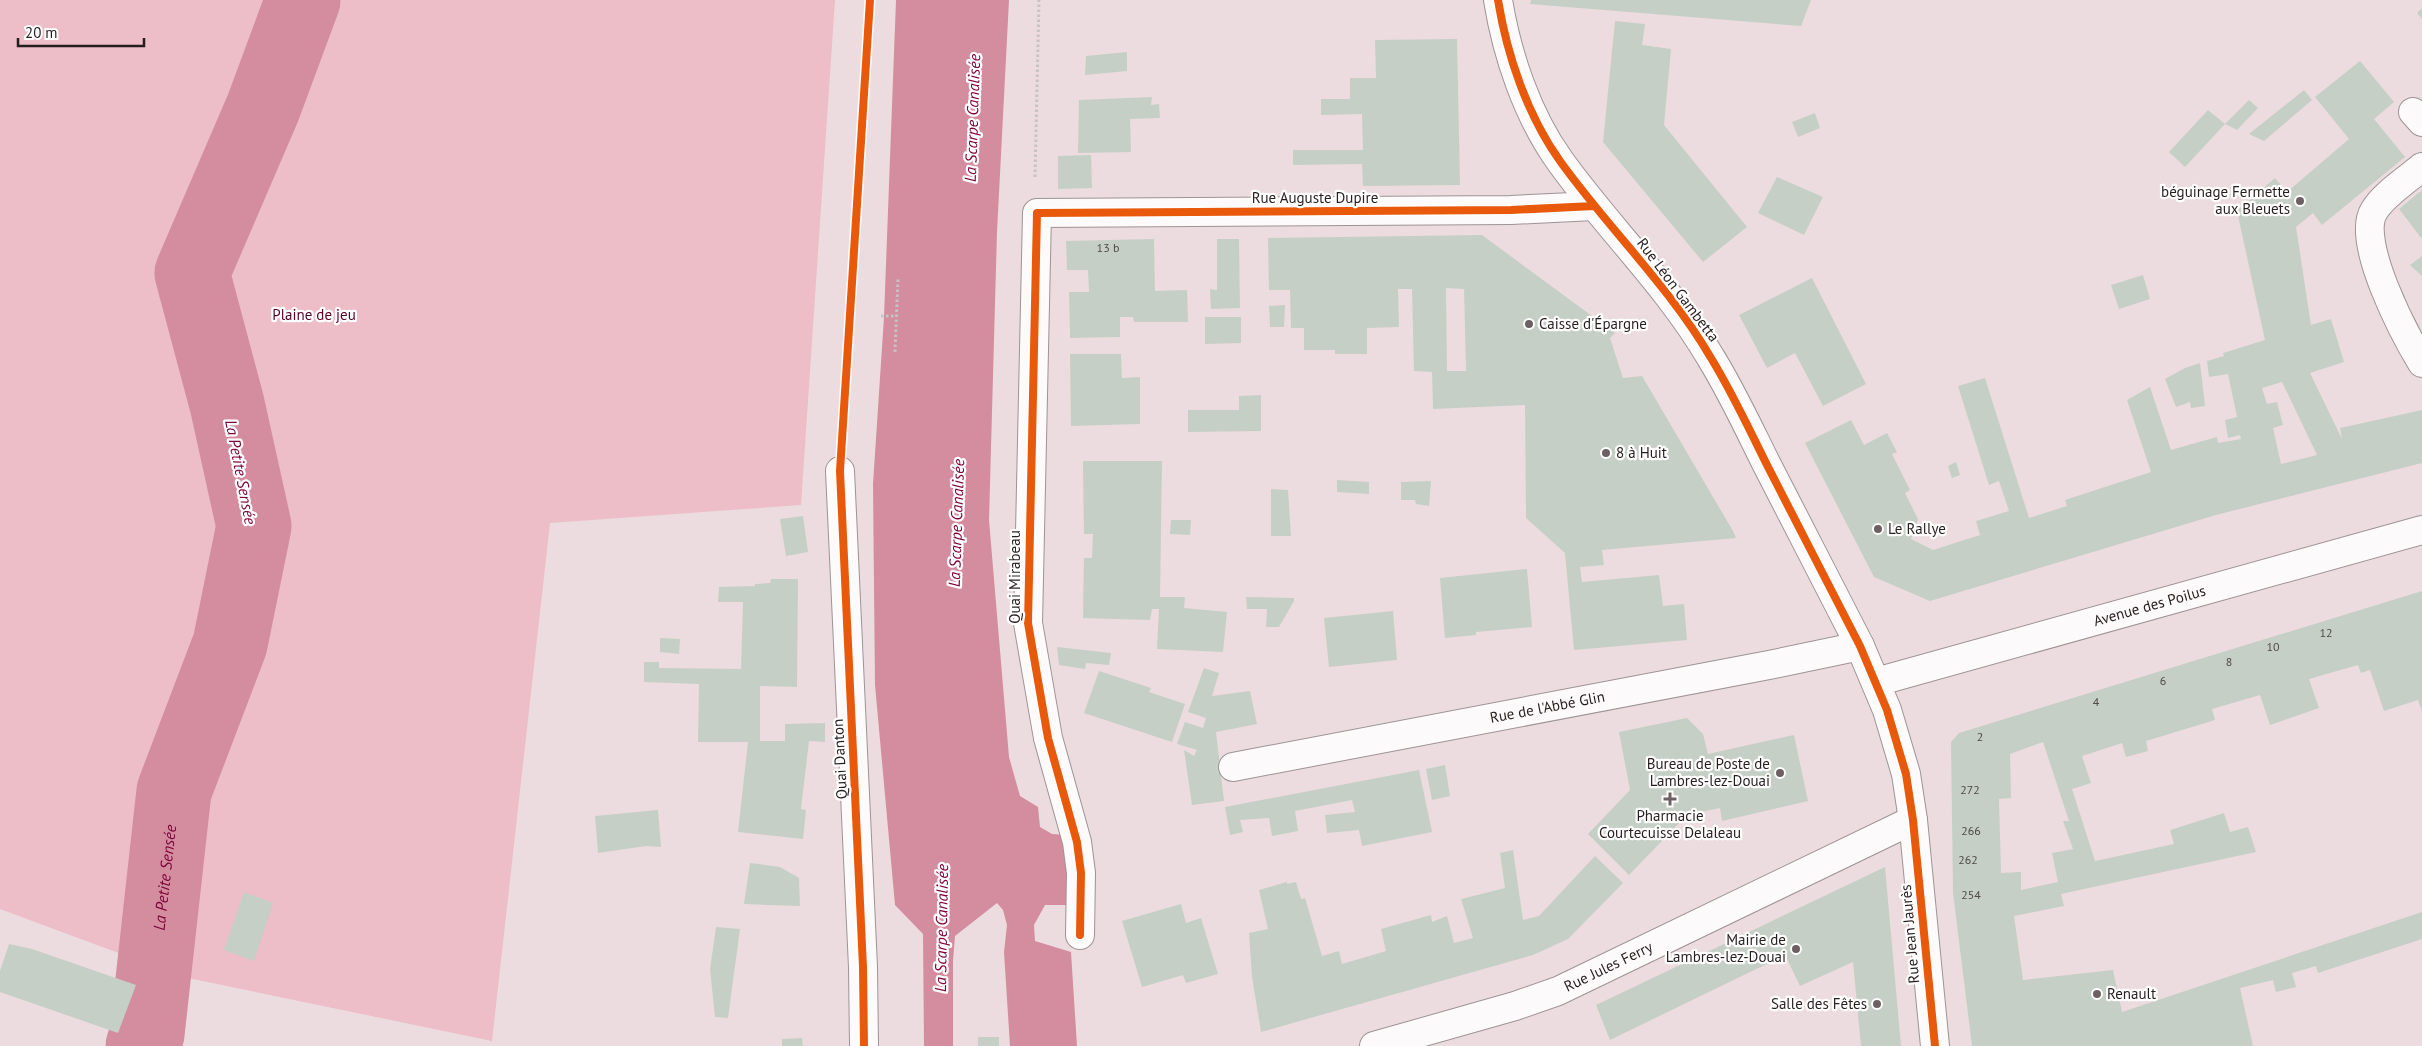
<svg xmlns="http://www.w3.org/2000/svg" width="2422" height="1046" font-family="'PT Sans',sans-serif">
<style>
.green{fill:#edbdc8}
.water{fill:#d38d9f}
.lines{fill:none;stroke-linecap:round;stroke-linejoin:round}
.river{stroke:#d38d9f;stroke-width:75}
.building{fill:#c6cfc5;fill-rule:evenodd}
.street-casing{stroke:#9e9395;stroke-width:30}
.secondary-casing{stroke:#9e9395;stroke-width:30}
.path{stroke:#c7c2c3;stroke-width:3;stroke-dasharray:2.5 2.5;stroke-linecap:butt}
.street{stroke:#fcfafa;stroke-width:28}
.secondary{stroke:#fcfafa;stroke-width:28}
.cycleway-casing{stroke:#fff;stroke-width:11}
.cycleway{stroke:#e8590c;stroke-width:8}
.poi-dot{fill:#6c6062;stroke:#fff;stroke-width:2}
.labels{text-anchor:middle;stroke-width:4.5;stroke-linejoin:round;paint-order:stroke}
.number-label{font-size:12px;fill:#4f4a48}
.poi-label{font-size:15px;fill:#271d1f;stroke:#fff;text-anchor:end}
.street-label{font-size:15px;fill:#271d1f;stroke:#fff}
.park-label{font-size:15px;fill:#590026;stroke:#fff}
.water-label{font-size:16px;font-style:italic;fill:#7c0338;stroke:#fff}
</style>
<rect width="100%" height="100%" fill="#ecdcdf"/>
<path class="green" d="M0 0H835L801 505 550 523 492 1041 183 977 0 909Z"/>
<path class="water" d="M896 0H1009L997 232 989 520 1009 757 1020 796 1038 807 1040 827 1052 834 1067 835 1068 905H1045L1034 925 1035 941 1071 952 1077 1046H1010L1004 952 1007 925 1003 910 997 903 955 936 953 962V1046H924L923 934 895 905 875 685 873 484 884 317Z"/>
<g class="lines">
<path class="river" id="s1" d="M143 1046 147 1034 174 791 230 644 254 526 227 404 192 273 263 108 303 0"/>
</g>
<path class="building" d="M1531 0H1811L1801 26 1530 4Z
M2422 8V19L2417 13Z
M1615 21 1645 24 1642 45 1671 49 1664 125 1747 227 1703 262 1603 142Z
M1457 39 1460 185 1363 186 1362 164 1293 165V150H1363L1362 114 1321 115V99H1350V78H1376L1375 40Z
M1127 52V71L1085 75 1086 56Z
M2360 61 2394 102 2374 119 2405 157 2322 225 2313 213 2296 227 2311 325 2331 319 2344 362 2310 373 2342 439 2340 428 2422 410V463L2216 515 1930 601 1874 577 1805 443 1851 420 1864 445 1887 433 1897 452 1892 454 1910 490 1905 493 1918 519 1911 539 1933 550 1980 535 1976 521 2009 511 1999 481 1989 485 1958 386 1985 378 2029 518 2067 506 2065 500 2151 472 2127 400 2150 387 2171 450 2217 437 2218 443 2241 439 2240 435 2228 438 2225 420 2237 417 2228 374 2209 377 2207 361 2224 356 2223 353 2265 340 2237 211 2275 178 2287 192 2349 139 2315 97ZM2282 382 2317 455 2281 464 2273 428 2283 425 2277 402 2267 404 2262 388Z
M2304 90 2312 100 2264 141 2249 134Z
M1152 97 1151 105 1159 104 1160 118 1130 119 1131 152 1078 153 1079 100Z
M2249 100 2258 108 2237 130 2225 124Z
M2208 110 2225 124 2185 167 2169 152Z
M1815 113 1820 128 1798 137 1792 122Z
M1091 155 1092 188 1058 189V156Z
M1777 177 1823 197 1804 235 1758 213Z
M2422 190V239L2399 209Z
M1482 235 1615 333 1610 338 1623 378 1642 376 1733 531 1736 538 1602 550 1604 565 1580 567 1582 582 1659 575 1663 606 1684 604 1687 640 1574 650 1565 553 1526 518 1525 405 1433 409 1432 372 1414 371 1412 289H1398L1399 327 1367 328V354H1335V350H1304V328H1291L1290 290H1269L1268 238ZM1446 288 1464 289 1466 371H1447Z
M1154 239 1155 291 1187 290 1188 322H1134L1133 317H1120V337L1070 338 1069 292H1089L1088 270H1067L1066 241Z
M1217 239H1239L1240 308 1211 309 1210 289 1217 290Z
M2422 256V276L2410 265Z
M2143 275 2150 299 2119 309 2111 285Z
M1812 278 1866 384 1823 406 1795 353 1767 368 1739 315Z
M1285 305 1284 327H1270L1269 306Z
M1205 317H1241V343L1205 344Z
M1070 354H1121L1122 378 1140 377V424L1071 426Z
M2200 363 2205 406 2191 408 2190 402 2176 407 2165 379 2185 368Z
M1261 395V431L1188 432V410H1239V396Z
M1083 461H1162L1160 597H1185L1184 608 1227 612 1223 652 1157 649 1159 609H1152L1150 620 1083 618 1084 558H1092L1093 534H1084Z
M1956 462 1960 475 1952 478 1948 466Z
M1337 480 1369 482V494L1337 492Z
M1431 481 1429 506 1416 504 1415 500H1401V482Z
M1271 489 1288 490 1291 536H1271Z
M803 516 808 552 786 556 780 519Z
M1171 520H1191L1190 535 1170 534Z
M1527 569 1532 627 1476 632V635L1445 638 1440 578Z
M771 579H798L797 687 760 686V741H785V724L825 723V742L809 741 801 809 806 810 803 839 738 832 748 742H698L699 684 644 682V662H659V668L741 669 743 602H718L719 587 755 586V584L770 583Z
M2422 591V712L2418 700 2384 711 2370 670 2361 673 2358 665 2309 679 2319 708 2270 725 2260 695 2212 709 2215 720 2146 741 2148 751 2126 757 2122 743 2082 756 2091 783 2072 789 2095 861 2174 844 2170 830 2224 813 2230 832 2248 827 2256 852 2061 894 2064 906 2014 916 2023 980 2113 970 2122 1012 2422 912V939L2318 973 2316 966 2292 973 2296 987 2276 992 2273 980 2240 988 2253 1046H1972L1953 893 1951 742 1959 733ZM2043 742 2069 821H2063L2073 849 2052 853 2058 882 2021 890V872L2001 873 1999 799 2011 798 2010 754Z
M1246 597 1294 598V601L1279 627H1266L1267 609H1247Z
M1393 611 1397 660 1329 667 1324 618Z
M660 638 680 639 679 654 660 652Z
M1057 647 1111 653 1109 665 1086 663 1085 669 1059 665Z
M1204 668 1219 673 1212 696 1250 691 1257 724 1216 732 1224 801 1192 805 1184 750 1194 756 1197 750 1177 744 1185 722 1203 728 1206 718 1188 712Z
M1099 671 1151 688 1149 692 1185 704 1172 742 1084 713Z
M1687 718 1703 734 1708 754 1794 735 1808 801 1722 821 1720 808 1687 815 1629 875 1588 834 1630 790 1619 732Z
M1445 765 1450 796 1432 800 1426 769Z
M1419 770 1432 832 1362 846 1359 830 1327 833 1325 815 1355 812 1352 800 1295 811 1298 831 1272 836 1269 818 1240 820 1243 832 1230 835 1225 807Z
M658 810 661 847 646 846 598 853 595 816Z
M1513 850 1523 920 1539 916 1595 856 1623 883 1568 939 1533 955 1261 1032 1252 977 1249 933 1268 929 1259 890 1287 882V884L1296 882 1301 899 1305 898 1322 956 1339 951 1342 964 1386 951 1381 929 1431 915 1432 922 1447 916 1454 943 1473 938 1461 899 1505 888 1500 853Z
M750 863 780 867 799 878 800 906 744 904Z
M1885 867 1901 1046H1861L1853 962 1800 986 1785 955 1610 1040 1596 1005Z
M244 892 273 903 254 961 224 950Z
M1181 904 1186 923 1201 918 1218 974 1186 983 1183 975 1142 987 1122 921Z
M716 927 740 929 728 1018 715 1017 710 969Z
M9 944 32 949 136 985 118 1033 0 992V971Z
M978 1037H999V1046H978Z
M802 1038 803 1046H782V1039Z"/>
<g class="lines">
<defs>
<g id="street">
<path d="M2413 112 2422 122"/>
<path d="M2422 167C2408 179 2383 195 2374 211 2355 241 2405 335 2422 363"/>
<path d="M840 471 863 967 864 1046"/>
<path id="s2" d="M1876 682 2422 530"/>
<path id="s3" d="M1233 767 1769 665 1860 646"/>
<path d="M1080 935 1081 873 1077 842 1048 738 1028 623 1037 213 1511 210 1594 206"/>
<path id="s4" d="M1374 1046 1515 1006 1558 991 1913 820"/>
</g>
<path id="secondary" d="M1498 0C1507 55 1527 115 1560 161 1608 228 1669 286 1711 358 1732 392 1749 429 1767 465 1798 525 1829 586 1860 646L1887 710 1906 774 1913 820 1935 1046"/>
</defs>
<use href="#street" class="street-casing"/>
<use href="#secondary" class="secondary-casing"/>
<path class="path" d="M1035 177 1039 0
M881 316H895
M895 352 898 279"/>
<use href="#street" class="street"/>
<use href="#secondary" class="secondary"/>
<defs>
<path id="cycleway" d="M1498 0C1507 55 1527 115 1560 161 1608 228 1669 286 1711 358 1732 392 1749 429 1767 465 1798 525 1829 586 1860 646L1887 710 1906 774 1913 820 1935 1046
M1080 935 1081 873 1077 842 1048 738 1028 623 1037 213 1511 210 1594 206
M864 1046 863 967 840 471 870 0"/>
</defs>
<use href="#cycleway" class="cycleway-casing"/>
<use href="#cycleway" class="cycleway"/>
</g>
<g class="poi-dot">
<circle cx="2300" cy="201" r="5"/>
<circle cx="1529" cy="324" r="5"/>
<circle cx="1606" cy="453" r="5"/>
<circle cx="1878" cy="529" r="5"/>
<circle cx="1780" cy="773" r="5"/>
<path d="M1667.5 791.5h5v5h5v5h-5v5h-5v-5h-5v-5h5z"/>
<circle cx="1796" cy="949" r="5"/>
<circle cx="2097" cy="994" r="5"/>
<circle cx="1877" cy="1004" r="5"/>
</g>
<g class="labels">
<g class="number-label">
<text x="1108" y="252">13 b</text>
<text x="2326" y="637">12</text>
<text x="2273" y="651">10</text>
<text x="2229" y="666">8</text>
<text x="2163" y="685">6</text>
<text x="2096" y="706">4</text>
<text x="1980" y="741">2</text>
<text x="1970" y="794">272</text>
<text x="1971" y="835">266</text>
<text x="1968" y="864">262</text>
<text x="1971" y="899">254</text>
</g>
<g class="poi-label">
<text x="2290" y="197">béguinage Fermette<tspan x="2290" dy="17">aux Bleuets</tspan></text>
<text x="1539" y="329" text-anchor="start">Caisse d'Épargne</text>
<text x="1616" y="458" text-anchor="start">8 à Huit</text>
<text x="1888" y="534" text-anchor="start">Le Rallye</text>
<text x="1770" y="769">Bureau de Poste de<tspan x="1770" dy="17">Lambres-lez-Douai</tspan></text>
<text x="1670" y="821" text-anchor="middle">Pharmacie<tspan x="1670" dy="17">Courtecuisse Delaleau</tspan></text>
<text x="1786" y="945">Mairie de<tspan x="1786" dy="17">Lambres-lez-Douai</tspan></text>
<text x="2107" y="999" text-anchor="start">Renault</text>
<text x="1867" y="1009">Salle des Fêtes</text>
</g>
<g class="street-label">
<text x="1315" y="203">Rue Auguste Dupire</text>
<text transform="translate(1678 290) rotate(53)" y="5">Rue Léon Gambetta</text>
<text transform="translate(1015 577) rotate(-90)" y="5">Quai Mirabeau</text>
<text dy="5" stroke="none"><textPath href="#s2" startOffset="284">Avenue des Poilus</textPath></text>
<text dy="5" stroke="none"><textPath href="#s3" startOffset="320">Rue de l'Abbé Glin</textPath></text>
<text transform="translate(840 759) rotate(-93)" y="5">Quai Danton</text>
<text transform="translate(1910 934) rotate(-95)" y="5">Rue Jean Jaurès</text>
<text dy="5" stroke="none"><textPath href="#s4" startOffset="248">Rue Jules Ferry</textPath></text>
</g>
<g class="park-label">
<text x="314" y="320">Plaine de jeu</text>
</g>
<g class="water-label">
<text transform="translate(972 118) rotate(-88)" y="6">La Scarpe Canalisée</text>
<text transform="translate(241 472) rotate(79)" y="6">La Petite Sensée</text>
<text transform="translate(956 523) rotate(-88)" y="6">La Scarpe Canalisée</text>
<text dy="6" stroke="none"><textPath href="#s1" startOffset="170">La Petite Sensée</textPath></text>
<text transform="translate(941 928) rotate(-89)" y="6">La Scarpe Canalisée</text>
</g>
</g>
<path d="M18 38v8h126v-8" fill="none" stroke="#271d1f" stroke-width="2.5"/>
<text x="25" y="38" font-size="15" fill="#271d1f" stroke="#ffffff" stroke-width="4" paint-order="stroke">20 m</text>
</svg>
